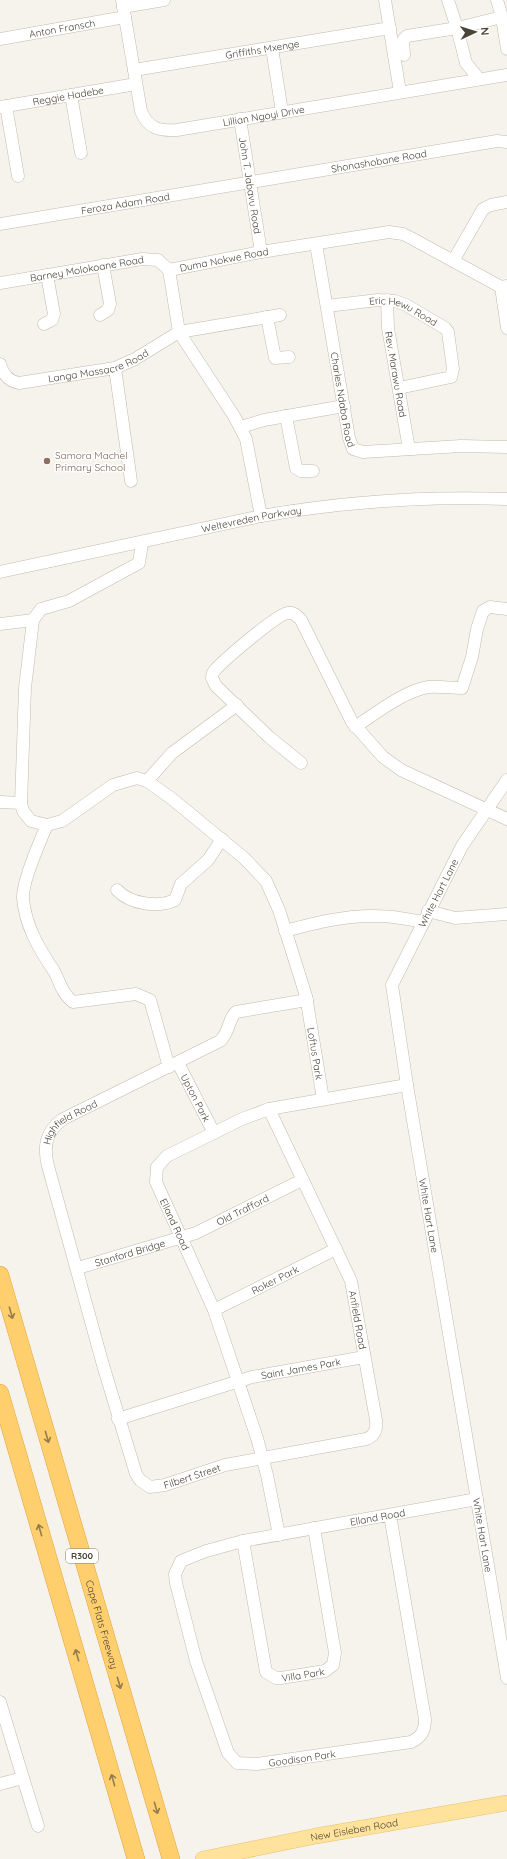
<svg xmlns="http://www.w3.org/2000/svg" width="507" height="1859" font-family="Quicksand,sans-serif">
<style>
.lines{fill:none;stroke-linecap:round;stroke-linejoin:round}
.minor-casing{stroke:#c2bbae;stroke-width:13}
.major-casing{stroke:#e6c16a;stroke-width:16}
.highway-casing{stroke:#e0a43c;stroke-width:18}
.minor{stroke:#fff;stroke-width:12}
.major{stroke:#ffe39c;stroke-width:15}
.highway{stroke:#ffcf6e;stroke-width:17}
.oneway{stroke:#937c4e}
.education-dot{fill:#8d6e63;stroke:#fff;stroke-width:1.5}
.labels{text-anchor:middle;stroke-width:3;stroke-linejoin:round;paint-order:stroke}
.shield{fill:#fff;stroke:#817c74;stroke-width:1}
.shield-label{font-size:9px;font-weight:bold;fill:#4b4439}
.street-label{font-size:10px;fill:#4b4439;stroke:#fff}
.education-label{font-size:10px;fill:#785e54;stroke:#fff;text-anchor:start}
</style>
<rect width="100%" height="100%" fill="#f6f3ec"/>
<g class="lines">
<defs>
<g id="minor">
<path id="s1" d="M122 0 141 111C148 129 160 131 177 130L507 75"/>
<path d="M385 0 400 92"/>
<path d="M448 0 457 28 466 63 479 79"/>
<path d="M123 7 164 0"/>
<path d="M502 17 507 49"/>
<path id="s2" d="M0 39 125 17"/>
<path d="M272 48 282 112"/>
<path d="M404 55 403 40 407 36 457 28 502 17 497 0"/>
<path id="s3" d="M134 70 390 28"/>
<path d="M71 95 81 153"/>
<path d="M6 106 18 176"/>
<path id="s4" d="M0 107 136 84"/>
<path id="s5" d="M240 119 261 252"/>
<path id="s6" d="M0 224 497 141 507 142"/>
<path id="s7" d="M316 244 349 438 353 449 363 452 461 446 507 447"/>
<path d="M453 261 483 209 491 205 507 202"/>
<path id="s8" d="M169 270 261 252 389 232 403 234 411 238 501 287 507 286"/>
<path d="M169 270 179 332 234 416 246 439 261 516"/>
<path id="s9" d="M0 283 142 259 158 260 169 270"/>
<path d="M501 287 507 328"/>
<path id="s10" d="M387 300 388 328 409 449"/>
<path id="s11" d="M327 306 378 300 395 301 406 305 445 328 448 332 453 369 451 377 399 388"/>
<path d="M100 315 108 310 110 304 103 265"/>
<path d="M267 317 275 358 289 357"/>
<path d="M44 324 52 320 54 314 47 275"/>
<path id="s12" d="M0 364C3 374 8 381 19 383L115 368 135 359 179 332 280 315"/>
<path d="M115 368 131 481"/>
<path d="M286 416 296 468 301 471H313"/>
<path d="M241 427 264 420 344 406"/>
<path id="s13" d="M142 543 139 563 69 601 41 609 33 620 25 688 21 803 23 811 31 821 47 825 62 821 113 785 137 778 147 781 171 798 244 858 266 881 279 910 306 996 323 1099"/>
<path id="s14" d="M0 572 261 516C342 502 425 496 507 499"/>
<path d="M0 624 33 620"/>
<path d="M355 727C375 714 404 691 428 687 439 686 451 688 462 688L472 657 477 629 483 611 490 607 507 609"/>
<path d="M301 763 269 737 216 686 212 678C212 675 213 672 215 670 224 660 277 614 288 613 294 612 297 616 301 620L352 722 383 757 401 770 507 819"/>
<path id="s15" d="M507 780 462 846 392 985 407 1085 507 1678"/>
<path d="M147 781 172 753 237 705"/>
<path d="M0 802 21 803"/>
<path d="M47 825C40 841 22 882 23 898 25 925 39 949 54 971 60 982 62 994 73 1002L136 994 150 1000 169 1067"/>
<path d="M117 890C130 904 158 908 175 900L181 884 208 860 222 839"/>
<path d="M428 911 455 918 507 914"/>
<path d="M285 931C315 923 346 915 377 916 392 916 408 919 423 922"/>
<path id="s16" d="M178 1063 214 1133"/>
<path id="s17" d="M269 1109 351 1281 376 1420C377 1429 375 1436 366 1439L225 1465 165 1485 150 1487 140 1480 136 1474 103 1365 48 1166C43 1146 46 1131 63 1119L220 1041C230 1032 228 1019 236 1012L307 1000"/>
<path id="s18" d="M78 1268 196 1233 302 1180"/>
<path id="s19" d="M214 1310 336 1249"/>
<path id="s20" d="M118 1419 252 1377 364 1357"/>
<path id="s21" d="M390 1515 425 1719C425 1730 422 1737 411 1742L257 1764 237 1763 228 1753 196 1661 176 1583 175 1574 181 1561 206 1551 243 1541 477 1499"/>
<path d="M279 1535 267 1475 257 1438 214 1310 156 1182 157 1167 167 1156 242 1119 269 1109 407 1085"/>
<path id="s22" d="M243 1541 266 1672 276 1678H281L325 1671 333 1665 335 1653 314 1528"/>
<path d="M0 1702 23 1778 0 1784"/>
<path d="M23 1778 38 1826"/>
</g>
<g id="major">
<path id="s23" d="M203 1859 316 1836 507 1803"/>
</g>
<g id="highway">
<path id="s24" d="M0 1275 171 1859"/>
<path d="M0 1393 136 1859"/>
</g>
</defs>
<use href="#minor" class="minor-casing"/>
<use href="#major" class="major-casing"/>
<use href="#highway" class="highway-casing"/>
<use href="#minor" class="minor"/>
<use href="#major" class="major"/>
<use href="#highway" class="highway"/>
</g>
<defs><path id="oneway-shaft" d="M-6 0H5M1.5-3L5.5 0L1.5 3" fill="none" stroke-width="1.6" stroke-linecap="round" stroke-linejoin="round"/></defs>
<g class="oneway">
<use href="#oneway-shaft" transform="translate(11 1313) rotate(74)"/>
<use href="#oneway-shaft" transform="translate(47 1437) rotate(74)"/>
<use href="#oneway-shaft" transform="translate(40 1530) rotate(-106)"/>
<use href="#oneway-shaft" transform="translate(77 1655) rotate(-106)"/>
<use href="#oneway-shaft" transform="translate(119 1683) rotate(74)"/>
<use href="#oneway-shaft" transform="translate(113 1780) rotate(-106)"/>
<use href="#oneway-shaft" transform="translate(156 1808) rotate(74)"/>
</g>
<circle class="education-dot" cx="47" cy="461" r="4"/>
<g class="labels">
<rect class="shield" x="66" y="1549" width="32" height="14" rx="3"/>
<g class="shield-label">
<text x="82" y="1559">R300</text>
</g>
<g class="street-label">
<text dy="4" stroke="none"><textPath href="#s2" startOffset="63">Anton Fransch</textPath></text>
<text dy="4" stroke="none"><textPath href="#s3" startOffset="130">Griffiths Mxenge</textPath></text>
<text dy="4" stroke="none"><textPath href="#s4" startOffset="69">Reggie Hadebe</textPath></text>
<text dy="4" stroke="none"><textPath href="#s1" startOffset="245">Lillian Ngoyi Drive</textPath></text>
<text dy="4" stroke="none"><textPath href="#s6" startOffset="384">Shonashobane Road</textPath></text>
<text dy="4" stroke="none"><textPath href="#s5" startOffset="67">John T. Jabavu Road</textPath></text>
<text dy="4" stroke="none"><textPath href="#s6" startOffset="127">Feroza Adam Road</textPath></text>
<text dy="4" stroke="none"><textPath href="#s8" startOffset="56">Duma Nokwe Road</textPath></text>
<text dy="4" stroke="none"><textPath href="#s9" startOffset="88">Barney Molokoane Road</textPath></text>
<text dy="4" stroke="none"><textPath href="#s11" startOffset="79">Eric Hewu Road</textPath></text>
<text dy="4" stroke="none"><textPath href="#s12" startOffset="110">Langa Massacre Road</textPath></text>
<text dy="4" stroke="none"><textPath href="#s10" startOffset="75">Rev. Marawu Road</textPath></text>
<text dy="4" stroke="none"><textPath href="#s7" startOffset="158">Charles Ndaba Road</textPath></text>
<text dy="4" stroke="none"><textPath href="#s14" startOffset="257">Weltevreden Parkway</textPath></text>
<text transform="translate(438 893) rotate(-63)" y="4">White Hart Lane</text>
<text dy="4" stroke="none"><textPath href="#s13" startOffset="813">Loftus Park</textPath></text>
<text dy="4" stroke="none"><textPath href="#s16" startOffset="39">Upton Park</textPath></text>
<text dy="4" stroke="none"><textPath href="#s17" startOffset="973">Highfield Road</textPath></text>
<text dy="4" stroke="none"><textPath href="#s18" startOffset="175">Old Trafford</textPath></text>
<text dy="4" stroke="none"><textPath href="#s15" startOffset="469">White Hart Lane</textPath></text>
<text transform="translate(175 1224) rotate(65)" y="4">Elland Road</text>
<text dy="4" stroke="none"><textPath href="#s18" startOffset="54">Stanford Bridge</textPath></text>
<text dy="4" stroke="none"><textPath href="#s19" startOffset="68">Roker Park</textPath></text>
<text dy="4" stroke="none"><textPath href="#s17" startOffset="230">Anfield Road</textPath></text>
<text dy="4" stroke="none"><textPath href="#s20" startOffset="190">Saint James Park</textPath></text>
<text transform="translate(192 1476) rotate(-18)" y="4">Filbert Street</text>
<text dy="4" stroke="none"><textPath href="#s21" startOffset="828">Elland Road</textPath></text>
<text dy="4" stroke="none"><textPath href="#s15" startOffset="793">White Hart Lane</textPath></text>
<text dy="4" stroke="none"><textPath href="#s24" startOffset="364">Cape Flats Freeway</textPath></text>
<text dy="4" stroke="none"><textPath href="#s22" startOffset="172">Villa Park</textPath></text>
<text transform="translate(302 1758) rotate(-8)" y="4">Goodison Park</text>
<text dy="4" stroke="none"><textPath href="#s23" startOffset="154">New Eisleben Road</textPath></text>
</g>
<g class="education-label">
<text x="55" y="459">Samora Machel<tspan x="55" dy="12">Primary School</tspan></text>
</g>
</g>
<g transform="translate(475 32) rotate(86)" stroke="#ffffff" stroke-width="3" paint-order="stroke">
<path d="M0-3L7 15L0 10L-7 15Z" fill="#4b4439"/>
<text y="-6" font-size="11" font-weight="bold" text-anchor="middle" fill="#4b4439">N</text>
</g>
</svg>
